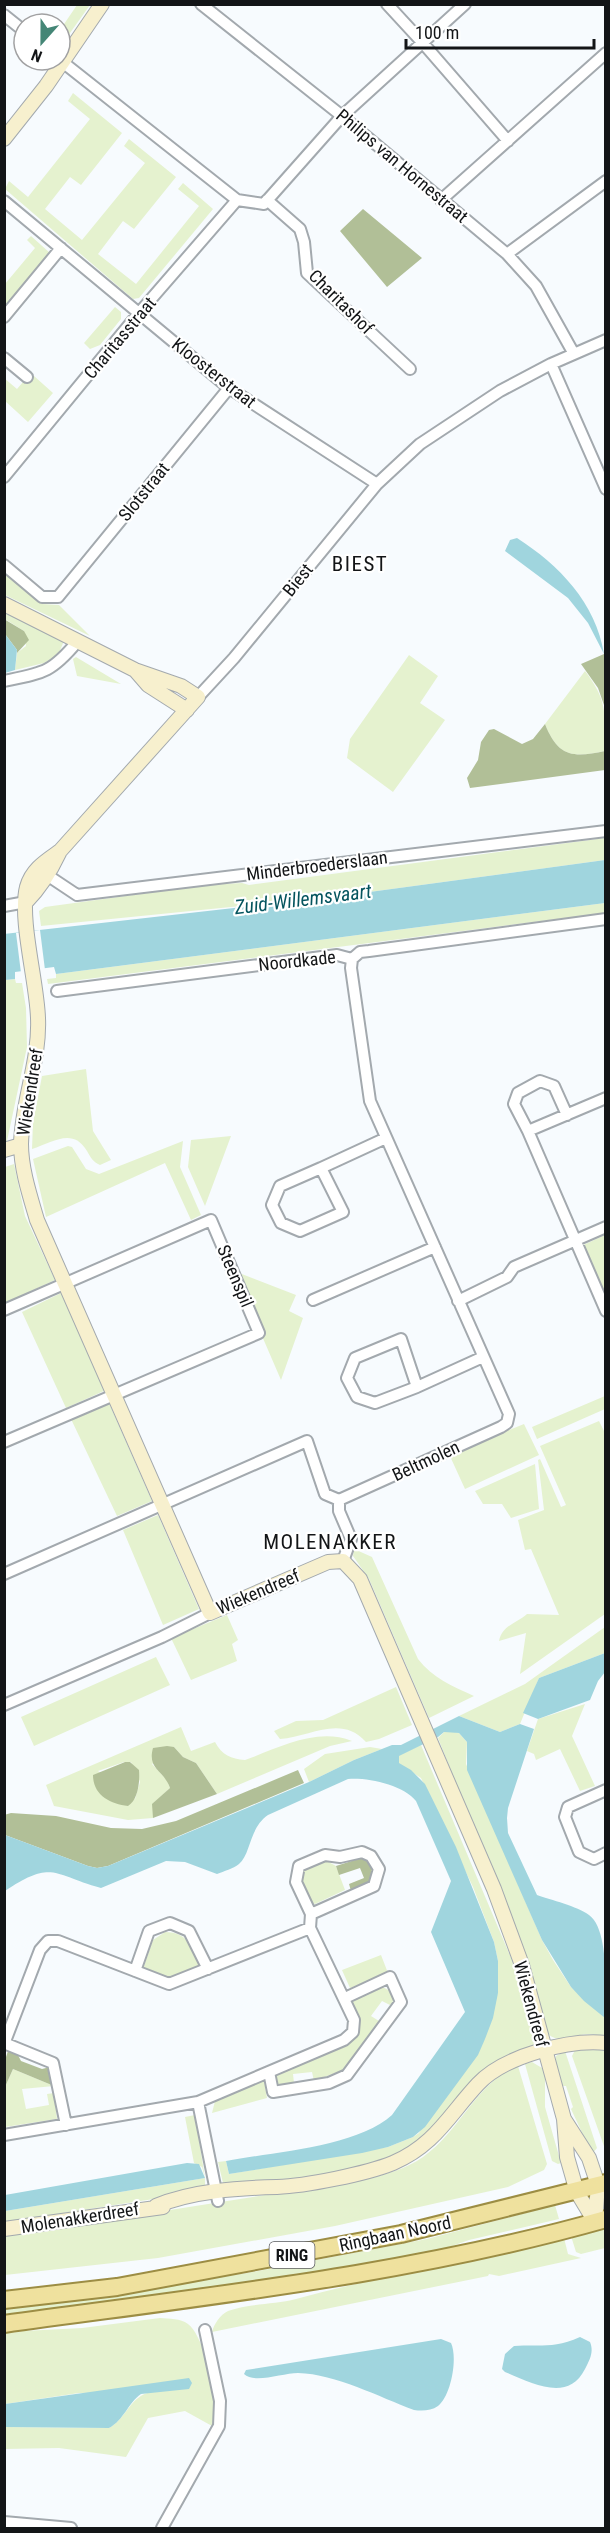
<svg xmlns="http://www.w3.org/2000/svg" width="610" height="2533" font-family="'Roboto Condensed',sans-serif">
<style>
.green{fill:#e5f2cf;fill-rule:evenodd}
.forest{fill:#b1bf97}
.water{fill:#a0d5de}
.pier{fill:#f7fbfe}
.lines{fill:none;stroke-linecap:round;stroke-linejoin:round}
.street-casing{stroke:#a3a9ae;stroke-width:14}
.secondary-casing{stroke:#a3a9ae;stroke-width:16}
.primary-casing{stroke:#9c8d44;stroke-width:20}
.street{stroke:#fff;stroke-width:10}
.secondary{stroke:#f7f0ce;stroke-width:14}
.primary{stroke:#efe19e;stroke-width:16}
.labels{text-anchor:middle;stroke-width:4.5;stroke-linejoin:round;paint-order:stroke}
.shield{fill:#fff;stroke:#5a5b5d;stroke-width:1.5}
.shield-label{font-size:16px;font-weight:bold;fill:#131517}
.street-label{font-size:18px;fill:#131517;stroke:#fff}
.water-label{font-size:20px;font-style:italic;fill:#04545e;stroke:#fff}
.quarter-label{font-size:21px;letter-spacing:1.5px;fill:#131517;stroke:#fff}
</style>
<rect width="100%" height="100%" fill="#f7fbfe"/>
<path class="green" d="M77 5H90L65 40 60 36V30Z
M73 93 122 133 81 185 70 177 45 209 82 240 145 163 124 146 129 139 176 177 134 229 123 221 98 254 136 284 199 206 178 189 183 183 213 209 139 298 133 299 5 189 9 181 28 197 90 119 68 101Z
M31 236 50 253 5 307V284L35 248 27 240Z
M115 307 121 312V319L100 345 90 349 84 343Z
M34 376 53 393 28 422 5 401 4 378 17 389 23 382 26 384Z
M4 572 42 604 59 605 90 636 5 595Z
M4 612 64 641 58 655 44 663 15 670 17 653 26 646 24 631 5 619Z
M409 655 438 676 420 703 445 720 393 792 347 758 350 739Z
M76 657 121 684 77 676 73 659Z
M585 671C608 701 605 714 605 751 573 758 558 757 545 724Z
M605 838V860L340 896 41 926 39 911 45 907 206 885 242 883 249 885Z
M605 903V913L48 984 47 979 56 978V974Z
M15 979 16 983H22L26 1008 27 1047 7 1141H4L5 980Z
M86 1069 93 1131 111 1160 100 1165C93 1162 91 1158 87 1151 73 1127 53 1142 32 1149L33 1123 42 1076Z
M231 1136 205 1206 188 1167 191 1140Z
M183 1141 180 1167 201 1215 191 1220 165 1163 46 1217 33 1159 68 1146 72 1147 86 1169 99 1174Z
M14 1164 25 1216 55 1280 5 1303V1167Z
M605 1235V1300L581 1246Z
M234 1271 296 1295 289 1311 303 1318 281 1380Z
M61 1293 104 1391 66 1408 22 1312Z
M605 1396V1409L537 1439 532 1427Z
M109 1403 152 1501 117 1516 71 1419Z
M599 1421 606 1435 605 1614 520 1674 526 1633 499 1641C502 1625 516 1624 527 1614L559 1615 531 1549 525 1550 518 1520 544 1510 538 1460 540 1459 561 1507 566 1505 540 1446Z
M524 1424 539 1455 465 1489 449 1454Z
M535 1464 539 1509 511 1518 502 1504H483L475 1491Z
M158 1515 199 1609 163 1625 123 1530Z
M354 1549 372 1557 418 1659C433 1678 452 1686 474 1696L429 1718 369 1579 353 1556Z
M227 1615 238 1640 232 1644 237 1661 191 1680 171 1638Z
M605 1627V1653L539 1678 520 1724 500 1732 459 1716 525 1684Z
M156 1657 170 1685 34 1746 21 1717Z
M396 1687 412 1725 379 1739 366 1742C341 1714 310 1737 280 1739L274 1731 296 1721 323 1720Z
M585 1704 572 1736 595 1786 580 1791 560 1749 536 1760 534 1754 527 1751 538 1719Z
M181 1727 191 1751 215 1742C222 1755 231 1759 245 1760 279 1748 316 1727 352 1741L330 1746 217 1794 196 1763 183 1757 174 1747 152 1764 167 1780 170 1788 153 1804V1818L128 1820 54 1806 46 1785ZM124 1762H131L140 1782 135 1799 98 1771Z
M450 1731 459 1733 467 1742 466 1764 542 1940 553 1960 571 1987 605 2018V2036C598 2035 588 2034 580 2035 566 2038 554 2044 544 2029L529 1966 438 1738 444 1732Z
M421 1745 514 1965 535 2037 534 2045 434 2129 395 2158 357 2168 270 2183 224 2187 218 2162 226 2161 229 2174 388 2147 413 2137 419 2133 498 1993V1961L494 1942 473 1887 421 1778 398 1763 399 1755Z
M370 1747 382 1749 354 1760 309 1782 304 1769 325 1754Z
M323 1859 336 1866 345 1890 315 1904 309 1902 300 1879 304 1869Z
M165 1932C188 1932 193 1948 200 1967L171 1979 143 1969 153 1940Z
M381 1955 388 1973 350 1988 342 1970Z
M381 1986 390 1991 394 2000 390 2005 382 2001 371 2016 379 2021 343 2070 314 2081 312 2072 293 2074 294 2083 280 2086 276 2083 274 2075 348 2043C363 2029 360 2018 351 2001Z
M602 2047 605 2049V2149L572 2056 575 2050Z
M565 2051 597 2148 592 2154 571 2109 573 2107 566 2086H562L554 2065 556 2056Z
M532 2062 542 2068 545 2074V2107L561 2163 558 2164 552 2161 525 2064Z
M515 2066H518L547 2164 544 2170 508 2187 335 2226 158 2258 5 2275 4 2236 367 2179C386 2174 406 2169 423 2157 460 2131 473 2088 515 2066Z
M13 2069 54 2086 22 2089 26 2109 49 2105 47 2094 54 2093 57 2119 5 2127V2087Z
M264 2080 267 2098 212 2113 215 2101Z
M195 2115 205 2178V2187L199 2192 5 2222V2211L205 2178 202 2167 194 2163 185 2117Z
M555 2205 559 2219 469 2240 424 2256 305 2277 5 2318 4 2308 247 2273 427 2239Z
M605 2226V2248L581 2254 576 2252 571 2236Z
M564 2238 568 2254 581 2258 499 2276 489 2274 488 2276 212 2332C214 2324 220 2315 228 2311 249 2303 274 2305 296 2299 384 2275 475 2260 564 2238Z
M160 2318C170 2319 180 2318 188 2324 205 2336 221 2407 212 2426L185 2411 148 2418 126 2457 59 2448 5 2449V2427L109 2428C127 2418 130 2396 151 2392L79 2393 5 2404 4 2332 82 2328Z"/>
<path class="forest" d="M363 209 422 258 387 287 340 231Z
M4 619 24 631 29 640 17 653V650L5 634Z
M604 654 606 658 605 708 598 688 581 664Z
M545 724C558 757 573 758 605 751V770L470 788 467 778 478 760 481 742 489 730 494 729 522 744 533 739Z
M167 1746 174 1747 183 1757 196 1763 217 1794 153 1818 152 1804 170 1788C164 1770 147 1770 153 1748Z
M125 1762H130L139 1770C140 1782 138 1800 128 1806 110 1804 93 1795 93 1775Z
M298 1770 304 1783 108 1866 97 1868 88 1866 5 1835 4 1815 11 1813 56 1816 111 1828 142 1829 176 1821Z
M361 1858 369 1862 373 1874 370 1883 351 1891 349 1884 364 1878 360 1868 339 1875 336 1866Z
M8 2051 18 2055 21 2061 42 2069 50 2067 54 2086 13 2069 5 2087V2060Z"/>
<path class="water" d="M517 538C559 565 596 603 604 654L588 623 568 598 505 551 510 540Z
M5 634 17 650 15 670 5 673Z
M605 860V903L56 974 54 967 15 972V979L5 980 4 934 340 896Z
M605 1653V1672L598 1681 590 1700 538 1719 523 1713 539 1678Z
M459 1716 500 1732 520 1724 534 1729 508 1808 507 1818 508 1833 537 1895C551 1900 577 1906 589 1915 610 1930 605 1993 605 2018L584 2001 571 1987 542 1940 467 1770V1742L459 1733 444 1732 438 1737 399 1756V1763L411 1770 425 1784 456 1847 494 1942 498 1961V1993L493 2018 485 2039 478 2055 425 2127 413 2137 388 2147 362 2153 229 2174 226 2161C273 2152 357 2147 392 2115L465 2012 431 1932 451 1881 416 1801C404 1785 367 1777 348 1779L268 1815C249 1828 251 1854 239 1864 233 1869 224 1871 217 1874L185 1862 166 1861 101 1888C53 1875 53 1859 5 1891V1835L88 1866 97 1868 108 1866 309 1782 354 1760 392 1745H401Z
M187 2163 199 2164 205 2178 5 2211V2195Z
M580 2337 590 2342C594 2352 590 2359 585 2369 568 2403 532 2383 505 2372L502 2369 505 2354 514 2346C541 2344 553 2349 580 2337Z
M441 2339 451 2343C458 2358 451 2396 438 2406 431 2411 422 2411 414 2410 379 2397 336 2374 298 2373 283 2373 254 2384 244 2374L246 2370Z
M189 2378 192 2383 189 2389 141 2394C128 2403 124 2420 109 2428L5 2427V2404Z"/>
<path class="pier" d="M40 930 45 970 21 973 16 933Z"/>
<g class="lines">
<defs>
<path id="street" d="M201 4 342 116 507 254 536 286 574 354
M387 4 422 42 508 141
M4 15 24 31
M60 60 237 200 264 204 342 116 465 4
M267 200 300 229 304 242 307 273 410 369
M441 200 606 53
M4 201 229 388 377 484
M507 254 606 181
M4 317 61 248
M4 358 27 377
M551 364 606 489
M4 477 139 313 237 200
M4 565 42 597H58L229 388
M4 681C43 673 51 673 77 642
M198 697 234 658 377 484 420 444 500 391 551 364 606 340
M41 871 77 895 606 831
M4 906 26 902
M352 959 360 952 369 951 606 919
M57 991 337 955 352 959
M606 1098 528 1131 606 1311
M528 1131 514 1104 518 1093 540 1081 554 1086 567 1115
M321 1168 343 1212 300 1231 281 1223 272 1205 280 1186Z
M321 1168 386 1138
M313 1300 435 1247
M458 1301 507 1277 514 1267 606 1227
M4 1310 211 1220 259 1333 4 1442
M401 1339 417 1387 375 1403 357 1397 347 1378 355 1358Z
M417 1387 483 1357
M343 1561 351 1539 339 1511V1500L501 1427 507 1423 509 1414 370 1101 351 968 352 959
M4 1574 307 1441 325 1494 339 1500
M4 1705 162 1637 210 1613
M606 1790 568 1807 565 1817 579 1852 594 1859 606 1853
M310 1928 311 1914 296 1882 299 1866 325 1855 340 1857 362 1852 371 1856 379 1869 374 1886 311 1914
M135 1971 149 1931 170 1923 189 1931 208 1969
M4 2043 53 2063 66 2125
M4 2044 40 1950 48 1941H58L169 1984 310 1928 354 2020 353 2032 344 2040 198 2102 4 2135
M269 2072 273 2092 329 2083 347 2075 401 2002 390 1977 345 1998
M198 2102 218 2201
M4 2522 71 2528
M162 2528 219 2426 220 2401 205 2330"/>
<path id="secondary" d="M4 139 46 86 102 4
M4 604 135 670 181 686 198 697 60 851C46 861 32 869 27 887 19 919 37 982 38 1018 40 1061 22 1101 21 1144 21 1169 30 1196 37 1220L210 1613 328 1562 343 1561 360 1579 494 1889 522 1965 564 2119 567 2157 577 2192 595 2222
M135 670 148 685 187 710
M26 902C41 887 50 872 59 853
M4 1150 21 1145
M564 2119 589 2158 598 2185 595 2222
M156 2206C192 2191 237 2188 277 2187 305 2186 366 2174 393 2163 435 2145 449 2115 478 2084 504 2056 569 2039 606 2043
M4 2229 163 2207"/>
<path id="primary" d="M4 2300 117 2287 401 2234 606 2183
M4 2324C206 2296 409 2275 606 2219"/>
</defs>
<use href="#street" class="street-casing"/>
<use href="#secondary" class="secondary-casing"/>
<use href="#primary" class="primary-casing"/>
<use href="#street" class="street"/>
<use href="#secondary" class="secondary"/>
<use href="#primary" class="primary"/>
</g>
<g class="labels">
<rect class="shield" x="269.5" y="2242" width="45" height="26" rx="4.5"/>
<g class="shield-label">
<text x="292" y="2261">RING</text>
</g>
<g class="street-label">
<text transform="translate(402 166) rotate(40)" y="6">Philips van Hornestraat</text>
<text transform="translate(341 302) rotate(45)" y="6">Charitashof</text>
<text transform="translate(120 338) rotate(-50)" y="6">Charitasstraat</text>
<text transform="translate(214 373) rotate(38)" y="6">Kloosterstraat</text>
<text transform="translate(144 492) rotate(-51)" y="6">Slotstraat</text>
<text transform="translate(298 580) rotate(-51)" y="6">Biest</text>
<text transform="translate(317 866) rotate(-7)" y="6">Minderbroederslaan</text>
<text transform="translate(297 961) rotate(-6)" y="6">Noordkade</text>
<text transform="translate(30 1092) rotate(-81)" y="6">Wiekendreef</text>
<text transform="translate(235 1276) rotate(67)" y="6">Steenspil</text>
<text transform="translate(426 1461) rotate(-25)" y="6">Beltmolen</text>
<text transform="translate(258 1592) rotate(-23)" y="6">Wiekendreef</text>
<text transform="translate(531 2004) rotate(75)" y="6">Wiekendreef</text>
<text transform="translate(80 2218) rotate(-9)" y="6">Molenakkerdreef</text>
<text transform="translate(395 2234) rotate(-12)" y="6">Ringbaan Noord</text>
</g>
<g class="water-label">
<text transform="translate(303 899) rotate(-7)" y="7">Zuid-Willemsvaart</text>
</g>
<g class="quarter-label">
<text x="360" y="571">BIEST</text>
<text x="330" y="1549">MOLENAKKER</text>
</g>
</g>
<rect width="610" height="2533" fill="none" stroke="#131517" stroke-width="12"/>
<g transform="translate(42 42) rotate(201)"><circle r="28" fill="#ffffff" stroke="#a1a1a2" stroke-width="1.5"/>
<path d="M0-4.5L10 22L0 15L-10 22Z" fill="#448676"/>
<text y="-9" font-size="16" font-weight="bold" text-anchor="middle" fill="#131517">N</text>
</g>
<path d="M406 39v9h188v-9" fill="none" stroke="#131517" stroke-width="3"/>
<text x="415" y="39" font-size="18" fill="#131517" stroke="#ffffff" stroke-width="4.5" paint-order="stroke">100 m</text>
</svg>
